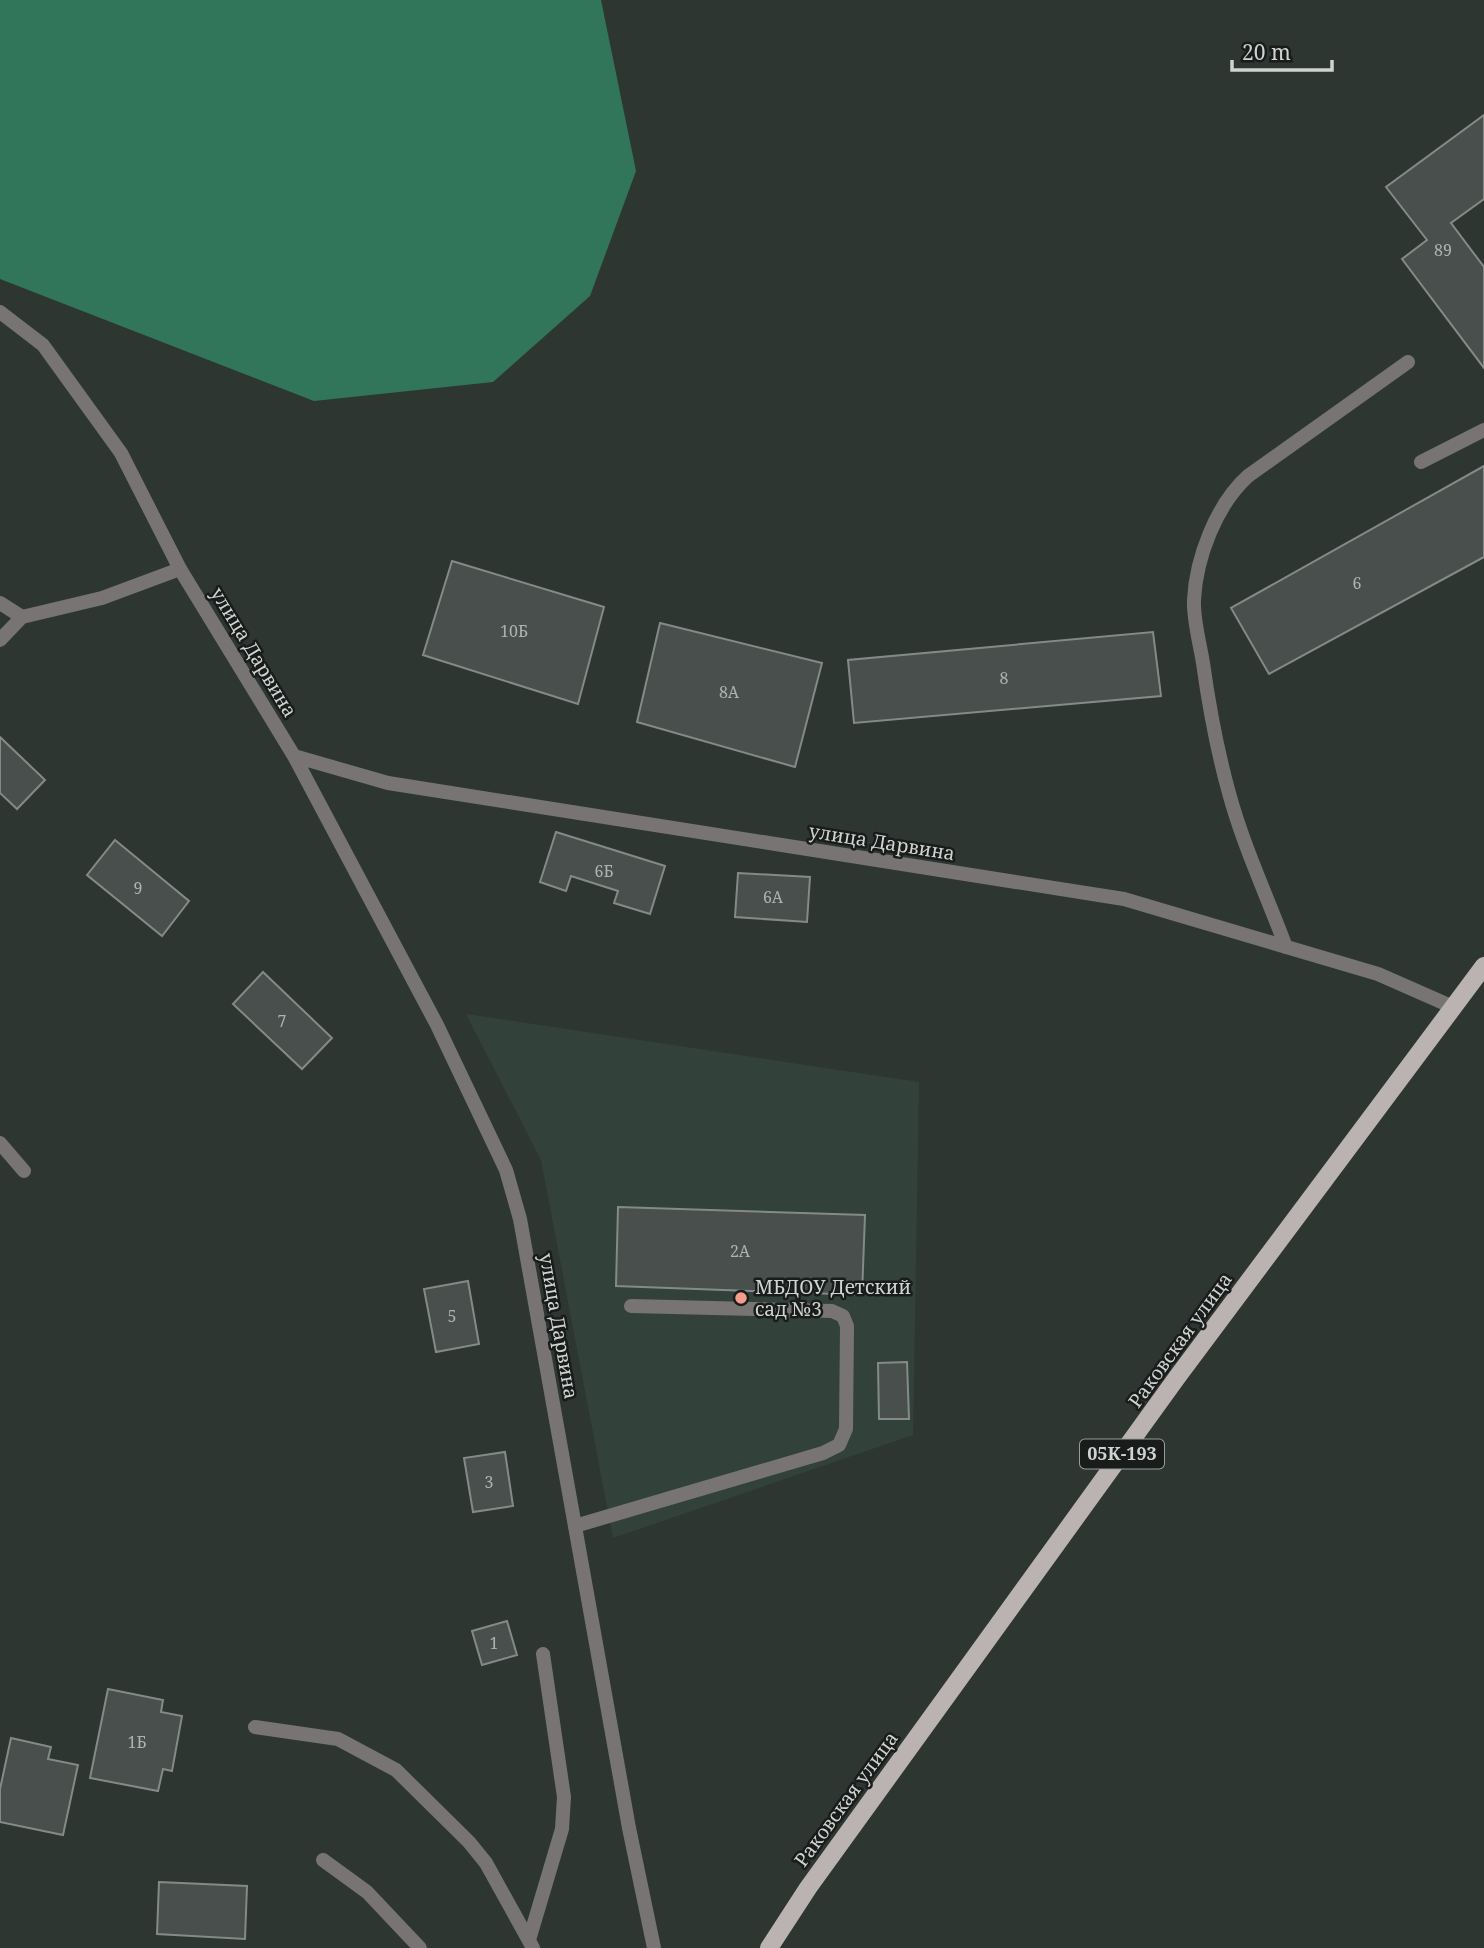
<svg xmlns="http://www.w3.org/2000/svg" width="1484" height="1948" font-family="'Noto Serif',serif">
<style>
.built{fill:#33413b}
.forest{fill:#31765b}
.building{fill:#484f4c;stroke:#838b87;stroke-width:2}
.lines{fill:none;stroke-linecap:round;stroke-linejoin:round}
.service{stroke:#787473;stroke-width:14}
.minor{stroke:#787473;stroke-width:14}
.primary{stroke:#bbb3b1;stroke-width:18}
.poi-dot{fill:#f49d8c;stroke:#191c1b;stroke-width:2.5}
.labels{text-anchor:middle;stroke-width:5;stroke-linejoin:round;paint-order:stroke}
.number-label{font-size:16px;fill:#adb3b0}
.shield{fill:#191c1b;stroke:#989d9a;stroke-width:2}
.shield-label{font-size:18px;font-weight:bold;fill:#cfd4d1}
.street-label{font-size:19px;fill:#cfd4d1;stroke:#191c1b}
.poi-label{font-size:19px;fill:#cfd4d1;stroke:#191c1b;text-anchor:start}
</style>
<rect width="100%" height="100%" fill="#2e3632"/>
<path class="built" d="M466 1014 919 1082 913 1435 613 1538 541 1160Z"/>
<path class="forest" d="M0 0H601L636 171 590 296 493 382 314 401 0 279Z"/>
<path class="building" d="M1484 115V199L1451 223 1484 267V368L1402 259 1427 240 1386 187Z
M1484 466V557L1269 674 1231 608Z
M452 561 604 607 578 704 423 655Z
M660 623 822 663 795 767 637 722Z
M1153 632 1161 696 854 723 848 660Z
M0 737 45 780 17 809 0 793Z
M556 832 665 866 650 914 614 903 618 891 571 876 566 891 540 882Z
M115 840 189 901 162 936 87 875Z
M738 873 810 877 807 922 735 917Z
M263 972 332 1038 302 1069 233 1004Z
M618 1207 865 1215 862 1295 616 1286Z
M468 1281 479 1344 436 1352 424 1289Z
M907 1362 909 1419H879L878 1363Z
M505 1452 513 1506 473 1512 464 1458Z
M507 1621 517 1655 482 1665 472 1631Z
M108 1689 163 1700 161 1712 182 1716 172 1771 163 1769 158 1791 90 1778Z
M11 1738 51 1747 48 1759 78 1765 63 1835 0 1822V1789Z
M159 1882 247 1886 245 1939 157 1934Z"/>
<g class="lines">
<path class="service" d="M0 312 43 345 121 453 180 569 102 598 22 617 0 603
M1421 462 1484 430
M0 640 22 617
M1286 947C1267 896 1243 845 1229 793 1217 750 1209 706 1203 663 1200 644 1193 619 1194 600 1196 558 1216 505 1248 476L1408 362
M0 1143 24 1171
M575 1526 823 1453 839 1445 846 1429 847 1326 843 1316 832 1311 631 1306
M255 1727 338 1739 396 1770 469 1842 486 1863 533 1948
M323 1860 367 1892 420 1948
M529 1940 562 1829 564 1797 543 1654"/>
<path class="minor" d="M180 569 294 756 437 1025 506 1170 520 1219 629 1828 654 1948
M294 756 388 783 1124 899 1378 974 1453 1007"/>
<path class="primary" d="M769 1948 808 1888 1178 1376 1484 966"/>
</g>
<circle class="poi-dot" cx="741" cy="1298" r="7"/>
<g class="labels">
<g class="number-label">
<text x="1443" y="256">89</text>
<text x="1357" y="589">6</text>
<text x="514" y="637">10Б</text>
<text x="1004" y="684">8</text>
<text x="729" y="698">8А</text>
<text x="604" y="877">6Б</text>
<text x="138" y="894">9</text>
<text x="773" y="903">6А</text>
<text x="282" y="1027">7</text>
<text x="740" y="1257">2А</text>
<text x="452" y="1322">5</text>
<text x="489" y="1488">3</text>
<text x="494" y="1649">1</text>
<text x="137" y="1748">1Б</text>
</g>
<rect class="shield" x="1080" y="1439.5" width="84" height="29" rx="5"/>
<g class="shield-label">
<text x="1122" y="1460">05К-193</text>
</g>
<g class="street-label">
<text transform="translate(254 652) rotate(59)" y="7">улица Дарвина</text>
<text transform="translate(882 842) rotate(9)" y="7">улица Дарвина</text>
<text transform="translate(559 1326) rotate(80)" y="7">улица Дарвина</text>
<text transform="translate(1180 1340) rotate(-54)" y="7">Раковская улица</text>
<text transform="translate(846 1799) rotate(-54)" y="7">Раковская улица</text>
</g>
<g class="poi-label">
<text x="755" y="1294">МБДОУ Детский<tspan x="755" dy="22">сад №3</tspan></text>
</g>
</g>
<path d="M1232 60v10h100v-10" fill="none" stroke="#cfd4d1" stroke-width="3.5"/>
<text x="1242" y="60" font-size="21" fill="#cfd4d1" stroke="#191c1b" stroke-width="5" paint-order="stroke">20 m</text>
</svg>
